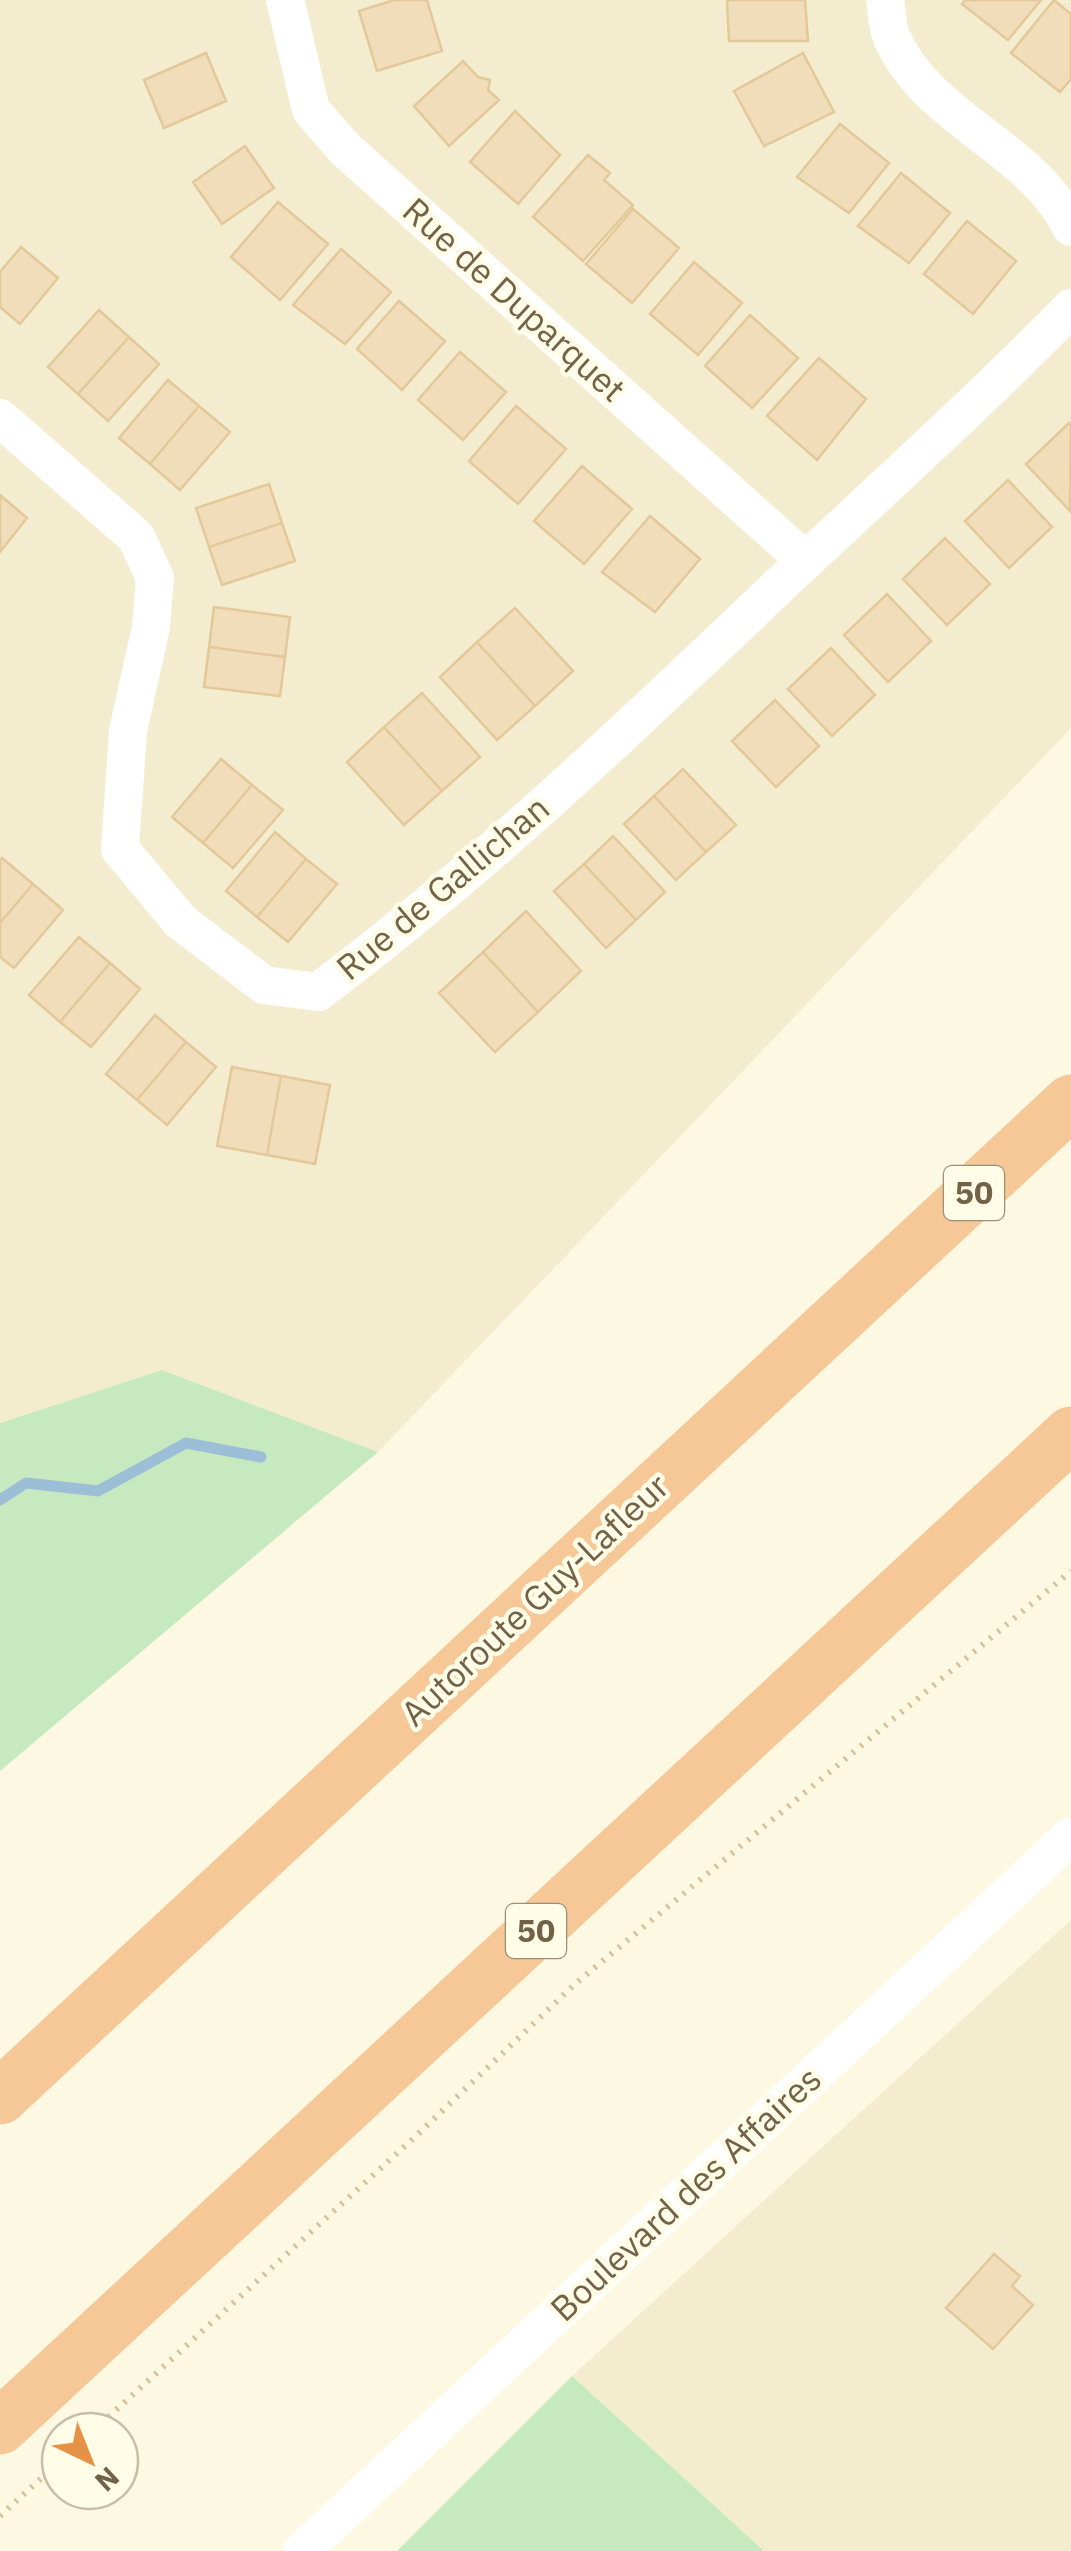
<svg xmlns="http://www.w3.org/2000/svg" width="1071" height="2551" font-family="'IBM Plex Sans',sans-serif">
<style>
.residential{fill:#f3eccf}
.green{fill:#c6e9c0}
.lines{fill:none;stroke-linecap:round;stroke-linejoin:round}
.stream{stroke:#9cbed6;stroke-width:11}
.building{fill:#f1ddb9;stroke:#e3c899;stroke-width:2.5}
.path{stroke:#d5c19c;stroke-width:6;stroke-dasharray:2.5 8;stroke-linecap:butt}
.minor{stroke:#fff;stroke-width:38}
.motorway{stroke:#f6c898;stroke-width:55}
.labels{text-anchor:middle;stroke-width:9;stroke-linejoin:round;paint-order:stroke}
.shield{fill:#fffce7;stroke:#9c9078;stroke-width:2.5}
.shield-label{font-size:32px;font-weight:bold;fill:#726248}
.street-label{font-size:35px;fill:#726248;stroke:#fffce7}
</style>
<rect width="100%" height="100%" fill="#fcf8e1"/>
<path class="residential" d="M0 0H1071V728L378 1452 162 1370 0 1423Z
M1071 1920V2551H764L572 2376Z"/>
<path class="green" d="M162 1370 378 1452 0 1771V1423Z
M572 2376 764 2551H397Z"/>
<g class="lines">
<path class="stream" d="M0 1500 26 1483 98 1491 186 1443 261 1457"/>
</g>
<path class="building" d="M394 0H427L442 51 377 71 359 11Z
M727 0H805L808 41H729Z
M965 0H1041L1008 40 962 4Z
M1054 0 1071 14V79L1060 92 1011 53Z
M206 53 226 101 164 128 144 80Z
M803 53 834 112 764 146 734 91Z
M463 61 478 77 490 80 488 90 499 100 449 146 414 106Z
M515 111 560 155 518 204 470 162Z
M840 124 889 163 849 213 797 177Z
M245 146 274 188 222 224 193 182Z
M588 155 610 173 604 180 633 205 583 261 533 217Z
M901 173 950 213 909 263 858 226Z
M278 202 328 244 280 300 231 257Z
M633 209 679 248 632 303 586 264Z
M967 221 1016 261 973 314 924 274Z
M21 247 58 278 20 324 0 307V272Z
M341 249 391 292 345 344 293 305Z
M694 262 742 303 698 355 650 314Z
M399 301 445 341 402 390 357 349Z
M99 310 129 337 78 394 48 367Z
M750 315 798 358 752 408 705 366Z
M129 337 159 364 108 421 78 394Z
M460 352 506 392 463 440 418 400Z
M819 358 866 399 817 460 767 416Z
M168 380 199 406 150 464 119 438Z
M199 406 230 432 180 490 150 464Z
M516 406 566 449 518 504 469 461Z
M1069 423 1071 426 1070 511 1026 464Z
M582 466 632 509 584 564 534 521Z
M1008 480 1052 527 1009 568 965 521Z
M269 484 282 523 209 547 196 508Z
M0 495 27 518 0 552Z
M650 516 700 559 655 612 602 572Z
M282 523 295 561 222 585 209 547Z
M945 538 990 584 947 625 903 579Z
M887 594 931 641 888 682 844 635Z
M214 607 290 617 285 657 209 647Z
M515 608 573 671 535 706 477 642Z
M477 642 535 706 497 740 440 677Z
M209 647 285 657 280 696 204 687Z
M831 648 875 695 832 736 788 689Z
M422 693 480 757 442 791 384 727Z
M775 700 819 746 776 787 732 741Z
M384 727 442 791 404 825 347 762Z
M221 759 252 785 203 843 172 817Z
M683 769 736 825 706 852 654 796Z
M252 785 283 810 233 868 203 843Z
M654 796 706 852 676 880 624 824Z
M275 832 306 859 257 917 226 891Z
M613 836 665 892 636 920 584 864Z
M2 858 33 884 0 923V860Z
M306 859 337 884 288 942 257 917Z
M584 864 636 920 606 948 554 891Z
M33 884 63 910 14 968 0 957V923Z
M526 911 581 971 538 1012 483 952Z
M79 937 110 963 60 1022 29 995Z
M483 952 538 1012 495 1052 439 993Z
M110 963 140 989 91 1047 60 1022Z
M155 1015 186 1042 137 1100 106 1074Z
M186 1042 216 1067 167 1125 137 1100Z
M232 1067 281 1076 267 1155 217 1146Z
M281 1076 330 1085 315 1164 267 1155Z
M994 2254 1020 2276 1012 2286 1033 2305 993 2349 946 2308Z"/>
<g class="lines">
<path class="path" d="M93 2431 417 2135 575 1984 1071 1571
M0 2516 60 2461"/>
<path class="minor" d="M285 0 311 110 345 149 806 561
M885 0C887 12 887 27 892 38 928 120 1033 148 1071 227
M0 418 136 537 155 578 151 627 128 731 120 849 180 921 264 985 318 992C484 867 635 723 785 580 881 490 979 402 1071 308
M302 2551 1071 1836"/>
<path class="motorway" d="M0 2097 1071 1102
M0 2427 1071 1434"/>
</g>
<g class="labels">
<g class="shield">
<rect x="944" y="1166" width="60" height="54" rx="8"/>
<rect x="506" y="1904" width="60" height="54" rx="8"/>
</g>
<g class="shield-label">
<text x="974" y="1204">50</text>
<text x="536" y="1942">50</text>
</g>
<g class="street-label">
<text transform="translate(514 300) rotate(42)" y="12">Rue de Duparquet</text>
<text transform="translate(443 888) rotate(-40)" y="12">Rue de Gallichan</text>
<text transform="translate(535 1600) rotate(-43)" y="12">Autoroute Guy-Lafleur</text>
<text transform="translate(686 2194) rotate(-43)" y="12">Boulevard des Affaires</text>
</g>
</g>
<g transform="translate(90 2461) rotate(137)"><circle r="48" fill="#fffce7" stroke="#c7bea7" stroke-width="2.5"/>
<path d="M0-8L18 38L0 25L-18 38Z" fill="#e59246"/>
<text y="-15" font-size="28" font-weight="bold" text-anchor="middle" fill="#726248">N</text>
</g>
</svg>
